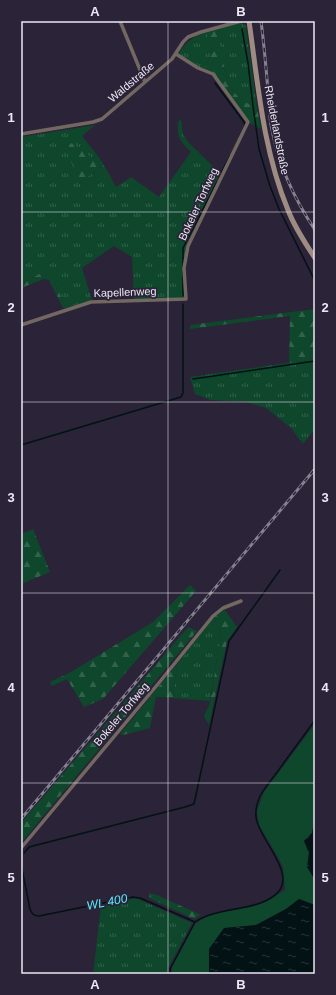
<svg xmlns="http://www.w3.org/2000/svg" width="336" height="995" font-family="Helvetica,sans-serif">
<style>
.grass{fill:url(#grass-tufts)}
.forest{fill:url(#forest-firs)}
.park{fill:#0e472b}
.water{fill:url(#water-ripples)}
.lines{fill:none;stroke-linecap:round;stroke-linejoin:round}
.stream{stroke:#021215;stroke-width:1.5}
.minor{stroke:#736762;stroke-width:3.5}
.secondary{stroke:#9e8b82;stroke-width:5}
.rail-casing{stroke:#868091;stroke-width:3}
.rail{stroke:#2b2337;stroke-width:1.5;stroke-dasharray:4.5;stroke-linecap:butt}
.grid{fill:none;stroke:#ece7f5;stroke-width:1;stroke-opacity:0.55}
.labels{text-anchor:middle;stroke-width:3.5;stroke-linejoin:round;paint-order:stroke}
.street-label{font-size:11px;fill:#ece7f5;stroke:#2b2337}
.water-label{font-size:12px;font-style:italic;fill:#59eafe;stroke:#2b2337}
.neatline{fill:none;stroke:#ece7f5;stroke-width:1.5}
.grid-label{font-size:13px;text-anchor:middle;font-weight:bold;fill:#ece7f5}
</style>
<defs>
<pattern id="grass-tufts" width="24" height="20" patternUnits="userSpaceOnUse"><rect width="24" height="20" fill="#0e472b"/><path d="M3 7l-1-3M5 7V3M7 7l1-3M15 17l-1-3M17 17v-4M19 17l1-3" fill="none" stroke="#31624a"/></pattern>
<pattern id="forest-firs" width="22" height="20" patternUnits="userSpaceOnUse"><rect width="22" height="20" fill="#0e472b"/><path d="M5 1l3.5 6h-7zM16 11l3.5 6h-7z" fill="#31624a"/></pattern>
<pattern id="water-ripples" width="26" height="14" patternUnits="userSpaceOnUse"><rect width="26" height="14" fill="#021215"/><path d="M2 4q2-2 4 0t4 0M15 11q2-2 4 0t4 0" fill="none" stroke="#273438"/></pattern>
</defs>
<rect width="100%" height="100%" fill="#2b2337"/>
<path class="grass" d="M236 23H242L246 26 257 107C253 106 248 106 245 103 222 87 222 54 217 29Z
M207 32 213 51 204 69 199 67 178 54C186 42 192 37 207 32Z
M181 119 183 134 188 142 220 173 186 245 183 268 184 298 134 299 132 257 114 246 82 268 92 300 66 308 52 276 42 273 21 283V137L95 125 82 136 98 156 93 159 72 143 80 182 104 165 116 187 131 177 159 197 191 152C180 141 177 138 178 122Z
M315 359V429L303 444 291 428 266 408 246 402 211 400 195 394 190 377Z
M214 617 221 633 210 701 173 698 177 664Z
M131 899H138L192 923 168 968V974H93L101 906Z"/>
<path class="forest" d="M217 29C225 59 220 97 257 107L261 129 250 123 213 72 204 69 213 51 207 32Z
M72 143 93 159 98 156 104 165 80 182 69 157V145Z
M42 273 52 276 66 308H63L49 280 44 279 21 288V283Z
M315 309V359L289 363 290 316 190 329V325Z
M33 529 50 572 21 584V534Z
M190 585 196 591 103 699 84 707 67 679 52 686 50 682 71 672 153 622Z
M224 609 237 627 227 641 209 725 204 716 210 703 221 633 214 617Z
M188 627 197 631 21 843V823Z
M177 664 173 698 156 697 150 728 123 735 120 734Z
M150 893 157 895 201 915 194 919 149 898Z"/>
<path class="park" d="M315 724V818L312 833 304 841 309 853 307 867 315 880V905L299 899 286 909 256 925 224 928 209 949V974H172V967L195 924 209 915 255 906 266 902 285 890 283 867 275 852 259 825 257 811 264 792Z"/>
<path class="water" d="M315 818V880L307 867 309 853 304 841 312 833Z
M299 899 315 905V974H209V949L224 928 256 925 286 909Z"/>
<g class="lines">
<path class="stream" d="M242 29 248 63 253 106 259 149 270 186 279 209 315 281
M215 83 244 122 245 125
M219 177 230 156
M183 268V248L217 182
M183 272V296
M193 379 315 361
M21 445 181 397 183 393V304
M24 853 29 847 185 807 194 804 229 641 280 570
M21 864 30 909C32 914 34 916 39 916L133 897 140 898 195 922 170 969V974
M195 922C217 906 262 912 279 891 295 871 258 838 256 817 255 809 257 803 260 796 265 787 272 779 278 771 290 754 303 737 315 720"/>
<path class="minor" d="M120 21 145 82
M21 134 93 122 102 119 172 59 183 42 188 37 201 32 241 21
M21 325 91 302 186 299 184 268 188 246 248 122 213 74 198 68 176 54
M21 848 158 684 213 616 223 608 241 601"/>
<path class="secondary" d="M249 21C258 84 263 150 288 210 294 226 305 243 315 258"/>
<defs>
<path id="rail" d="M261 21C264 44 266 67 268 91 269 104 269 117 272 130 279 166 295 200 315 230
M21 819 315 469"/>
</defs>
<use href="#rail" class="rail-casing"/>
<use href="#rail" class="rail"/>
</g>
<path class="grid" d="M168 21V974M21 212H315M21 402H315M21 593H315M21 783H315"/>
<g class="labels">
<g class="street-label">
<text transform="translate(131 82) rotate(-40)" y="4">Waldstraße</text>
<text transform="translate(277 130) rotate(79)" y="4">Rheiderlandstraße</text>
<text transform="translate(198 204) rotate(-65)" y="4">Bokeler Torfweg</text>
<text transform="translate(125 292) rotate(-2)" y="4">Kapellenweg</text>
<text transform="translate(121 714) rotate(-50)" y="4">Bokeler Torfweg</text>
</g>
<g class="water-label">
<text transform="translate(107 902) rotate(-11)" y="4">WL 400</text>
</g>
</g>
<rect width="336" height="995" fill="none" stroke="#2b2337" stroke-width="44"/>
<rect x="22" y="22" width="292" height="951" class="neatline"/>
<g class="grid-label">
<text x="95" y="16">A</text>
<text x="241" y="16">B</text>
<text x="11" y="122">1</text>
<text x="325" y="122">1</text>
<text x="11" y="312">2</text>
<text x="325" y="312">2</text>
<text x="11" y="502">3</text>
<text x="325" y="502">3</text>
<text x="11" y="692">4</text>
<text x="325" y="692">4</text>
<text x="11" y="882">5</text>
<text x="325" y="882">5</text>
<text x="95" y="989">A</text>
<text x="241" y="989">B</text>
</g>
</svg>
